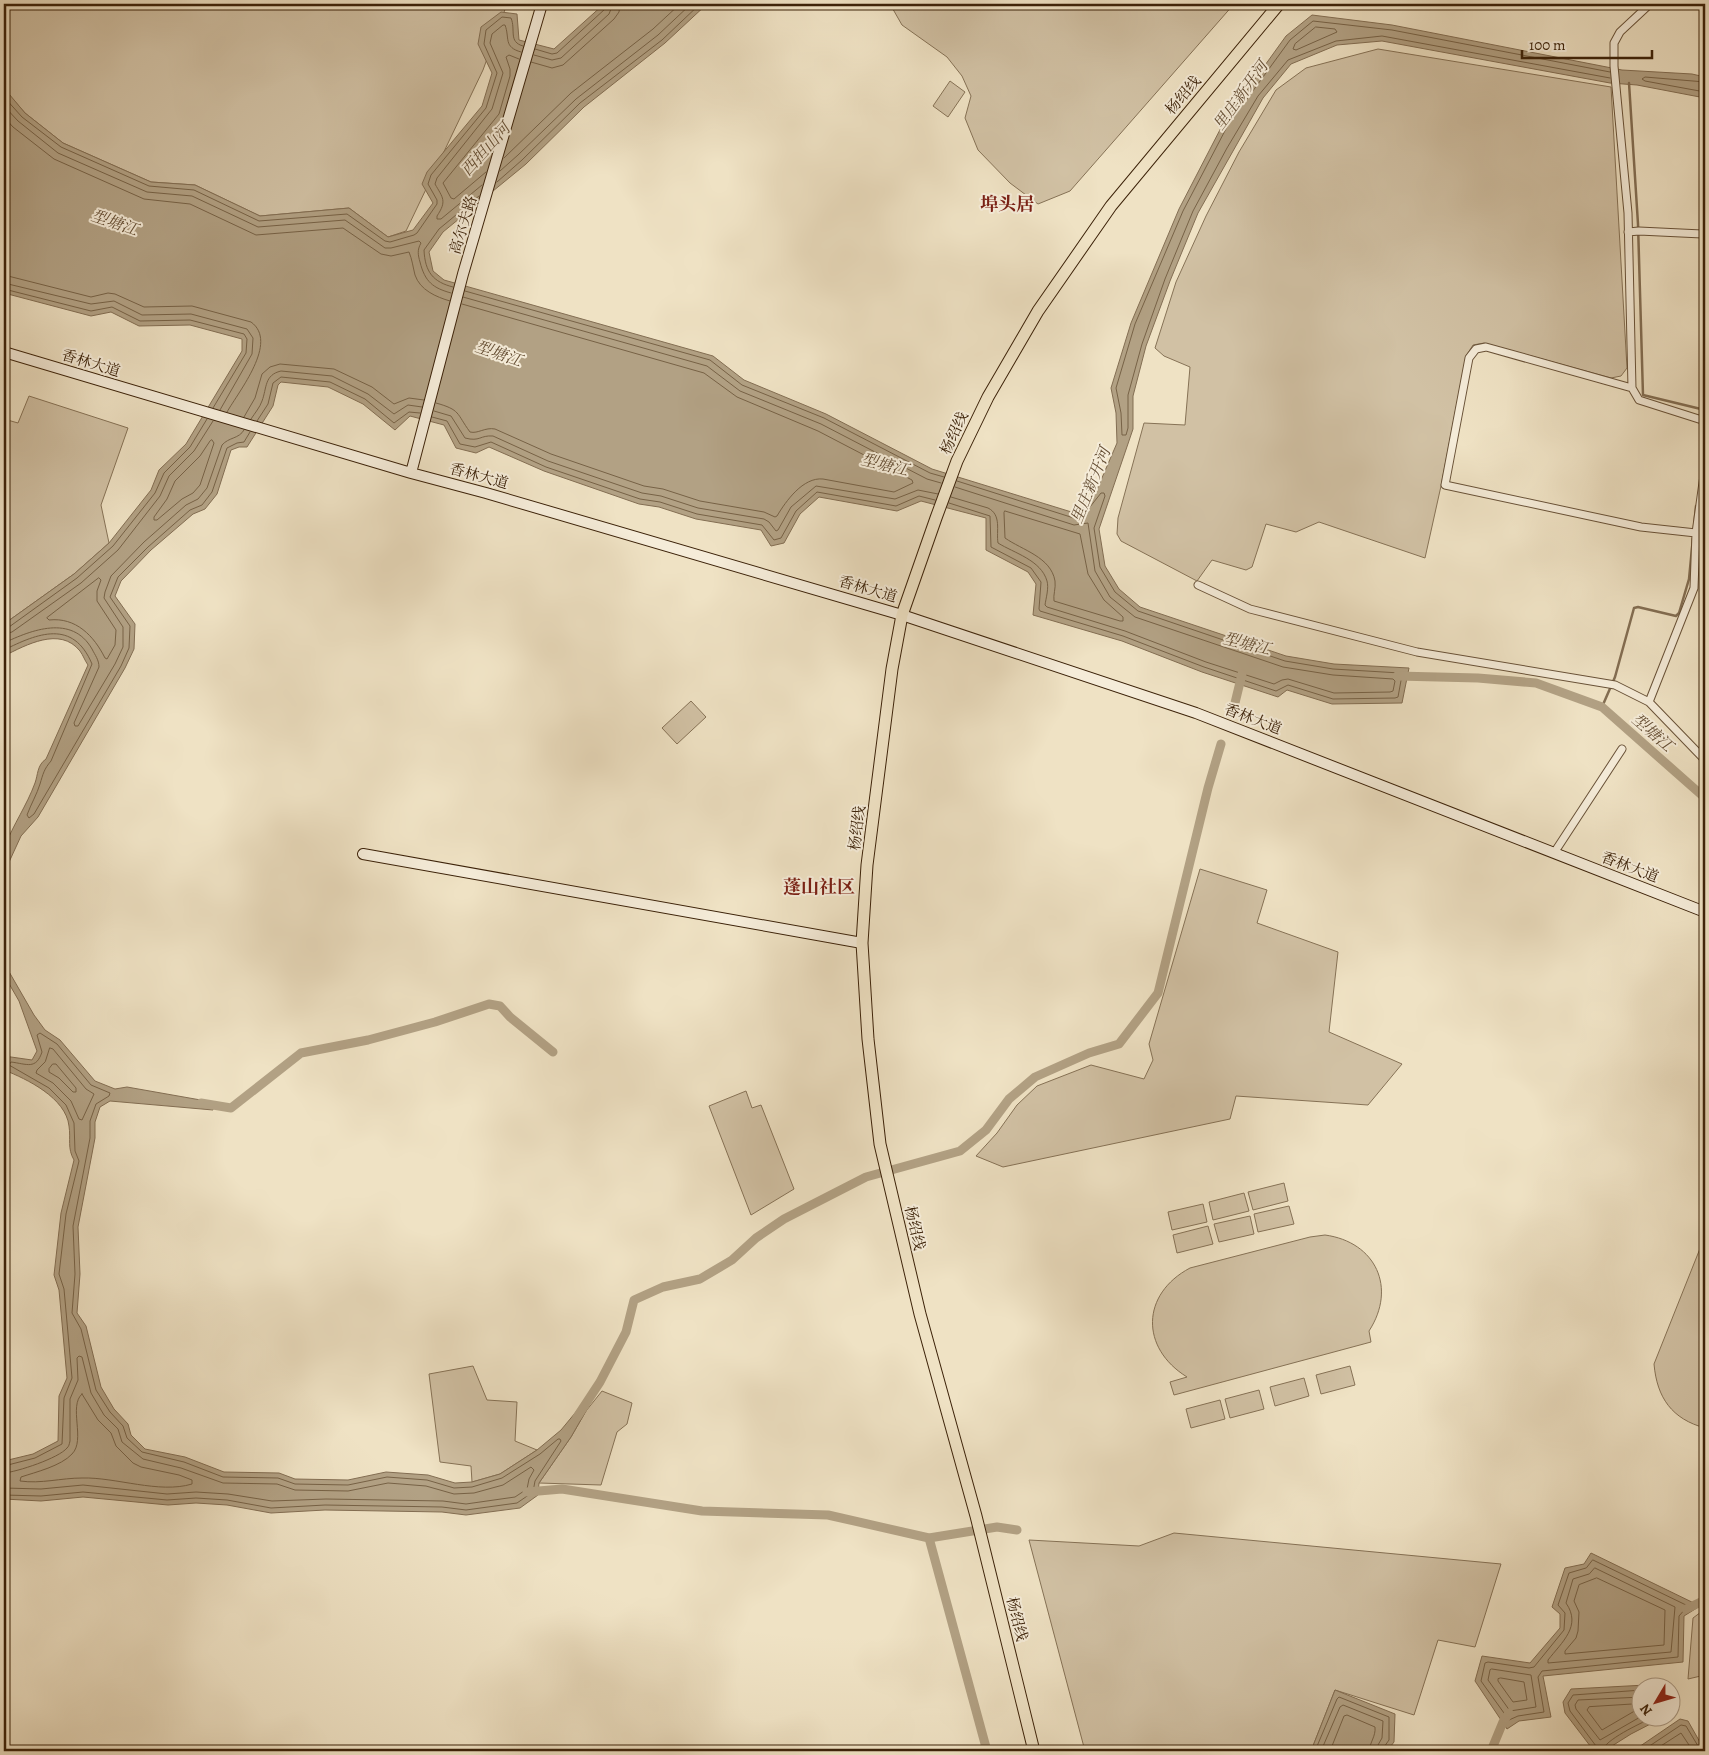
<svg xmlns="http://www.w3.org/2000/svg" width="1709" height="1755" font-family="Alegreya,'Noto Serif SC',serif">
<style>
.green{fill:#d1c1a4;stroke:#867256}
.water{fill:#b2a184;stroke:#836e53}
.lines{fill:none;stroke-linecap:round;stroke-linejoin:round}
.shore{stroke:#776246;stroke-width:1}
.stream{stroke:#836e53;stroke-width:2.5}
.canal{stroke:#b2a184;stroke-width:9}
.street-casing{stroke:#695238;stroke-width:9}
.secondary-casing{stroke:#3c2209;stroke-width:12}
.primary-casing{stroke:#3c2209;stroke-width:13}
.street{stroke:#f5ecd9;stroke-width:7}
.secondary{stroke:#f5ecd9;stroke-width:10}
.primary{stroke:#efe2c4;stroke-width:11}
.labels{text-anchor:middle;stroke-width:4;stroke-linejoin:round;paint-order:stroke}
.street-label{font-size:15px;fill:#3c2209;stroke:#f5ecd9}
.water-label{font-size:16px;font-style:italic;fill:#654e34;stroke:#f5ecd9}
.quarter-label{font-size:18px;font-weight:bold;fill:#7a1f14;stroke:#f5ecd9}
</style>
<rect width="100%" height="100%" fill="#efe2c4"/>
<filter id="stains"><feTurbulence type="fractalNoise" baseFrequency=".004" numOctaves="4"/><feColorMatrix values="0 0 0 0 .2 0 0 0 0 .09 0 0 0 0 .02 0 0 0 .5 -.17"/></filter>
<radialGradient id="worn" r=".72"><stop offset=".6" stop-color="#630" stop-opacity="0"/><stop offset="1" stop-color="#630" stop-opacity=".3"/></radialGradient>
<path class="green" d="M4 4H507L483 70 406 231 388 237 349 208 260 216 195 185 151 182 63 143 25 113 5 90Z
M890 4H1234L1070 191 1038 204 1010 183 978 150 965 118 971 96 962 76 947 57 902 25Z
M1378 49 1611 87 1627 368 1621 376 1611 378 1484 343 1473 345 1466 356 1441 486 1425 558 1319 522 1296 532 1266 524 1252 567 1246 570 1212 560 1197 581 1121 541 1117 534 1118 518 1144 423 1185 425 1190 367 1164 356 1155 348 1176 282 1206 216 1239 152 1276 90 1306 68Z
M950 81 965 92 948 117 933 106Z
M29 396 128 428 101 505 109 543 74 574 4 624V419L18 423Z
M691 701 706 717 677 744 662 728Z
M1200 869 1267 890 1257 923 1338 952 1329 1032 1402 1064 1368 1105 1236 1096 1230 1119 1003 1167 976 1156 997 1133 1017 1105 1037 1086 1091 1065 1144 1079 1153 1060 1149 1044Z
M746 1091 752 1108 761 1105 794 1189 751 1215 709 1106Z
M1284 1183 1288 1201 1253 1210 1248 1192Z
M1244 1193 1249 1211 1213 1220 1209 1202Z
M1203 1204 1207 1222 1172 1230 1168 1212Z
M1289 1206 1294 1224 1258 1232 1254 1214Z
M1250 1216 1254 1234 1219 1242 1214 1224Z
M1208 1226 1213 1244 1177 1253 1173 1235Z
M1325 1235C1376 1242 1397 1288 1369 1331L1371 1342 1174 1395 1170 1382 1187 1377C1140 1348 1141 1294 1190 1268L1310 1237Z
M1705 1236V1428C1672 1419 1657 1398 1654 1364Z
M473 1366 487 1400 517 1402 515 1441 537 1450 500 1474 472 1482 471 1466 440 1462 429 1374Z
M1350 1366 1355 1385 1321 1394 1316 1375Z
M1304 1378 1309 1396 1275 1406 1270 1387Z
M1259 1390 1264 1409 1230 1418 1225 1399Z
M602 1391 632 1403 627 1424 617 1432 601 1485 539 1483 571 1437 586 1411Z
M1220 1400 1225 1419 1191 1428 1186 1409Z
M1174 1533 1501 1564 1475 1647 1438 1640 1414 1715 1335 1690 1311 1751H1085L1029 1540 1139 1546Z
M1705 1609V1675L1688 1679 1693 1618Z"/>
<path class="water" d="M604 4H707L665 43 584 107 526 164 443 232 429 252 433 271 444 280 713 356 744 380 826 414 932 469 1078 514 1095 494 1117 443 1116 413 1111 388 1131 323 1179 209 1224 122 1286 36 1312 15 1392 25 1622 70 1692 74 1705 77V98L1637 85 1610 83 1382 41 1337 45 1291 64 1263 98 1198 213 1170 281 1146 346 1133 396V429L1099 529 1105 566 1119 589 1140 607 1286 656 1334 664 1409 668 1402 703 1332 704 1287 690 1278 697 1202 672 1122 641 1033 615 1036 584 1028 572 986 550V518L921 501 897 511 819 497 800 514 784 543 771 546 761 530 696 519 659 507 639 504 544 471 489 447 476 453 456 448 444 425 410 416 395 430 363 404 328 387 281 382 278 385 273 406 247 447H239L231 450 217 494 205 509 193 514 151 550 121 581 115 596 135 624 134 649 125 668 38 817 21 836 4 873C4 865 2 854 5 846 13 825 27 805 35 783 38 775 37 765 46 759L88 665C85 661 83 655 80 651 60 626 26 645 4 656V624L74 574 109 543 151 490 159 470 186 444 242 351V339L190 325 139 326 111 312 91 316 4 293V88L25 113 63 143 151 182 195 185 260 216 349 208 388 237 413 230 433 203 422 184 427 172 482 106 492 73 478 44 481 27 501 12 517 14 519 40 554 49Z
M4 963 34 1015 45 1030 60 1040 95 1081 115 1089 127 1087 212 1102 213 1110 110 1101 100 1107 95 1122V1138L78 1227 80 1274 77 1313 86 1326 101 1387 114 1409 128 1424 131 1435 145 1449 185 1457 224 1472 279 1473 295 1479 348 1480 386 1472 428 1475 455 1483 472 1482 500 1474 537 1450 561 1430 580 1407 586 1411 571 1437 539 1483 538 1495 520 1508 466 1515 442 1512 325 1510 271 1513 227 1505 196 1503 168 1505 83 1497 41 1501 4 1499V1461L33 1454 58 1441 59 1396 67 1378 59 1290 54 1275 61 1213 74 1160C67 1148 71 1139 69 1126 66 1098 27 1079 4 1070V1056L32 1060 37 1051 19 1001 4 975Z
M1591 1553 1700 1606 1684 1616 1683 1662 1543 1676 1551 1717 1519 1721 1507 1729 1475 1681 1482 1656 1530 1663 1560 1628V1614L1552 1607 1565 1568 1584 1564Z
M1665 1684 1667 1687 1642 1688V1718H1662L1631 1734 1604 1751H1594L1565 1713 1563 1702 1571 1689Z
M1335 1690 1395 1714 1394 1742 1387 1751H1311Z
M1680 1719 1688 1721 1705 1751H1633Z"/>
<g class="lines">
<path class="shore" d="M1316 27 1335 29 1337 32 1296 50 1293 49 1295 44Z
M535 49 552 54 557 53 605 9 606 4
M534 55 552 60 561 58 609 14 613 4
M531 62 552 68 563 65 614 19 619 12 620 4
M1610 72 1392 30 1313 21 1290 40 1228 125 1183 211 1135 324 1116 388 1121 413 1122 435H1126L1128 428V395L1142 344 1165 279 1193 211 1227 148 1258 96 1288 60 1336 41 1382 36 1610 78
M1705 82 1645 77 1642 79 1645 81 1705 92
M4 97 22 117 61 147 149 186 194 190 259 221 347 214 385 241 390 242 414 235 417 233 437 204V200L428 184 431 175 486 108 497 73 484 44 486 30 502 17 511 18C516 30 508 42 523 46
M4 106 18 121 58 153 147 192 192 196 258 227 345 220 385 248H391L419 241 421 243C417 250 418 255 420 262 425 282 433 288 451 293
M4 117 13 127 54 159 144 199 190 204 256 235 343 228 381 254 391 256 409 252C412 259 413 267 415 275 420 290 436 297 450 301
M504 158 571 93 653 29 680 4
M500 171 518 155 576 99 658 35 691 4
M486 172 454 199 451 198 443 183 499 114 510 76V69L506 57 509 55 519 59
M497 182 522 160 580 103 662 40 700 4
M482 185 441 219H437V216C447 201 443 198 435 184L437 178 492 109 503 73 490 43 492 34 503 25H505C510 38 503 47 521 52
M4 275 91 297 108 293 115 294 144 307 192 306 251 322C279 342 239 391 227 412
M4 283 91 304 114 301 142 315 191 314 247 329 253 338 252 354 220 410
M453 287C433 282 425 272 424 250L439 229 479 196
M4 289 91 311 112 307 140 321 190 320 244 334 247 339 246 353 213 408
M465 291 710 360 742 385 824 418 930 473 944 477
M463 297 707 366 740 391 821 424 927 479 941 483
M436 403C461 410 456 413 470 432 478 434 485 427 495 429L551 454 644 486 663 489 700 501 764 512 775 517 777 516C786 501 803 477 823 479L894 492 913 483 912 480 818 431 737 397 704 373 462 304
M434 411 451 416 465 438C480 442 480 435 493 436L548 461 642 493 661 496 698 508 764 519 769 522 776 531 778 530 791 507 816 486 895 499 918 490 938 494
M244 417 255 398 262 374 270 367 280 364 334 369 372 387 394 404 409 398 424 400
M432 417 447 421 460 444 475 447 491 442 546 467 640 499 660 502 697 514 762 525 774 540 781 538 796 511 817 492 896 506 919 496 935 500
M251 419C255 413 260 407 262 401 267 388 264 375 281 371L332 376 368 394 394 414 408 405 422 407
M257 421 268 404 273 383 281 377 330 382 365 399 394 423 409 412 420 413
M212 440 214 443 200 485 193 493 182 499 157 520H154V517L167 499 175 481 200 456 210 441Z
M951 497 988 508C1002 515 996 531 998 543 1014 553 1041 560 1047 581 1049 588 1046 598 1045 605L1047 607 1125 631 1206 662 1274 684 1282 680 1288 679 1334 693 1390 692 1393 691 1395 681 1393 679 1333 675 1283 667 1135 617 1110 597 1095 571 1088 523 1074 525 955 487
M949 503 990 516 991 547 1031 568 1041 582 1039 609 1040 611 1123 636 1204 667 1276 691 1288 685 1333 699 1395 698 1398 697 1402 675 1400 673 1333 669 1285 661 1138 611 1115 592 1100 567 1094 528 1105 496 1104 493H1101L1082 517 1077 519 957 481
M1005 511 1080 534 1088 574 1104 600 1123 617V621H1120L1054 601C1053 595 1056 588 1055 581 1051 557 1022 550 1005 538L1004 513Z
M99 578 101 580 97 591V601L116 630 115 645 107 659 105 658C94 636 76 617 49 620L47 618Z
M4 628 9 627 77 578 113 546 155 493 164 473 190 447 207 419
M4 634 12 632 81 583 118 550 160 496 169 476 194 451 213 421
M4 643C31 630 72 614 92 649 95 655 99 660 99 667L74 723 75 726H78L115 664 123 647V627L104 598 105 592 111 576 144 542 186 505 198 499 207 488 222 445C229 437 239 439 244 430
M4 650C38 633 73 619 92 664L51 761C44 769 43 774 40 784 37 794 31 804 27 815L29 818 34 814 121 666 129 648 130 626 110 597 118 577 148 547 190 510 202 505 212 492 227 448 237 443 244 442 250 432
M50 1048 53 1049 86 1089 94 1094 82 1120 79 1119 71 1101 53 1083 36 1073 37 1070 45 1062Z
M53 1064H56L76 1088V1092H73L59 1078 49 1072V1069Z
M82 1394 98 1420 111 1433 116 1446 133 1463 141 1467 179 1475 192 1480V1484C159 1494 116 1477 82 1478 61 1478 41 1484 20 1481L21 1477C36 1472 61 1466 72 1454 86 1440 68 1406 82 1394Z
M4 1466 35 1458 62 1444 64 1398 72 1378 64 1289 59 1274 66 1214 79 1161 75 1151 74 1123 66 1105 49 1088 9 1065 11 1062C27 1064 36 1070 42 1052L37 1035 40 1033 57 1044 91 1085 110 1093 109 1096 96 1104 90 1121V1138L73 1226 75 1274 72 1313 81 1329 96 1390 110 1412 123 1426 127 1438 142 1452 184 1462 223 1477 278 1478 295 1484 348 1485 387 1477 427 1480 454 1488 472 1487 502 1478 540 1454 558 1439H560L561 1441 535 1481 533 1492 517 1503 466 1510 442 1507 325 1505 271 1508 227 1500 196 1498 167 1500 83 1492 41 1496 4 1495
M4 1473C17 1472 59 1458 67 1448 69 1446 69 1445 70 1441V1399L78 1380 77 1358 79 1356 82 1357 91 1393 104 1415 118 1429 122 1442 143 1459 181 1468 223 1483 277 1484 295 1490 348 1491 388 1483 426 1486 454 1494 474 1493 503 1485 531 1467 534 1470 529 1479 527 1489 515 1497 466 1504 443 1501 326 1499 272 1501 228 1494 196 1492 167 1494 83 1485 41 1489 4 1488
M1593 1560 1686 1605V1608L1679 1616 1678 1657 1542 1671 1538 1677 1544 1712 1518 1716 1509 1720 1481 1681 1485 1663 1488 1662 1529 1668 1534 1667 1564 1630 1565 1613 1558 1605 1569 1573 1586 1568Z
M1595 1568 1675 1607 1671 1652 1548 1663V1660C1562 1642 1582 1626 1566 1603L1573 1579 1589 1574Z
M1597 1578 1665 1610 1664 1645 1565 1654V1651L1576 1638 1578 1631 1579 1612 1574 1601 1579 1585Z
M1492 1669 1531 1675 1536 1707 1510 1711 1488 1680 1490 1670Z
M1501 1678 1524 1682 1527 1700 1513 1702 1498 1681V1679Z
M1642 1697 1578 1700 1575 1705 1576 1709 1600 1740 1642 1716
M1637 1704 1639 1706 1638 1709 1602 1730 1587 1710 1589 1707Z
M1315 1751 1337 1699 1339 1697 1389 1717V1740L1384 1747 1383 1751
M1321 1751 1340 1707 1343 1705 1383 1721 1382 1738 1378 1745 1377 1751
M1330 1751 1344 1716 1347 1715 1375 1727C1376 1736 1370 1742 1369 1751
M1597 1751 1596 1746 1570 1711 1568 1703 1573 1695 1642 1690
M1602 1751C1604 1740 1641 1723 1652 1718
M1642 1751 1681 1725 1686 1726 1701 1751
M1653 1751 1681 1733 1693 1751"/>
<path class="stream" d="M1629 83 1638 224 1643 395 1705 410
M1703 466 1705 453
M1602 707 1615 677 1634 608 1638 607 1676 616 1679 613 1689 579 1696 506"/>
<path class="canal" d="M1397 676 1478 678 1536 683 1602 707 1705 798
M1234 707 1242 674
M201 1103 231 1108 301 1053 368 1040 435 1022 489 1004 500 1006 510 1017 553 1052
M577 1417 600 1382 626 1332 634 1300 663 1287 700 1279 732 1260 756 1238 784 1219 866 1177 960 1151 986 1130 1009 1099 1035 1077 1089 1053 1119 1044 1158 993 1208 788 1221 744
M527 1492 562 1489 702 1511 828 1515 929 1538 987 1751
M929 1538 997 1527 1017 1530
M1686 1609 1705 1600
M1491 1751 1503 1722 1509 1713"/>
<defs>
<path id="street" d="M1650 4 1620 32 1614 43V66L1628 213 1632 388 1486 347 1476 349 1469 358 1445 485 1641 527 1696 533
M1628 232 1639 231 1702 234 1704 237 1705 250
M1632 388 1639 400 1705 421
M1198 585 1250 609 1417 652 1615 685 1649 702 1705 760
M1649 702 1694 588 1696 533 1705 468
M1554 853 1622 749"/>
<path id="secondary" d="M4 352 411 473 486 493 902 615 1196 713 1705 912
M411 473 463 274 542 4
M363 854 862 943"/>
<path id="primary" d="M1034 1751 976 1516 920 1314 880 1144 868 1039 862 943 867 865 892 669 902 615 936 518 957 461 988 397 1038 311 1111 206 1279 4"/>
</defs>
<use href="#street" class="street-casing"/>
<use href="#secondary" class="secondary-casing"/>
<use href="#primary" class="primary-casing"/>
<use href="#street" class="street"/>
<use href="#secondary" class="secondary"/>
<use href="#primary" class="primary"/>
</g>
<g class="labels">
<g class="street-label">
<text transform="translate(1183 95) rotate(-50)" y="5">杨绍线</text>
<text transform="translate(463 225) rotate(-73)" y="5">高尔夫路</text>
<text transform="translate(91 363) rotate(17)" y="5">香林大道</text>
<text transform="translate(954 433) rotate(-65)" y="5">杨绍线</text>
<text transform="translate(479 476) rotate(15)" y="5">香林大道</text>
<text transform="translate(868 589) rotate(16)" y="5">香林大道</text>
<text transform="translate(1253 719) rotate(21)" y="5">香林大道</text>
<text transform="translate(857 828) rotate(-83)" y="5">杨绍线</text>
<text transform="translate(1630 867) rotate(21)" y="5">香林大道</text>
<text transform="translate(915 1228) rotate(77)" y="5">杨绍线</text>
<text transform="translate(1017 1619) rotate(76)" y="5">杨绍线</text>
</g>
<g class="water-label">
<text transform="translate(1240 95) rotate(-54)" y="6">里庄新开河</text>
<text transform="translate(485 149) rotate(-48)" y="6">西担山河</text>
<text transform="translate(115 222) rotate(19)" y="6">型塘江</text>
<text transform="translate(499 353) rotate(19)" y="6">型塘江</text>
<text transform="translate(885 464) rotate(14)" y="6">型塘江</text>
<text transform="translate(1090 485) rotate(-68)" y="6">里庄新开河</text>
<text transform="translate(1247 643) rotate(14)" y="6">型塘江</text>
<text transform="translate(1653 732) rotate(41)" y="6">型塘江</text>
</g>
<g class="quarter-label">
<text x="1007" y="210">埠头居</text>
<text x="819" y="893">蓬山社区</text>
</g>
</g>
<rect width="1709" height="1755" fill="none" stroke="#efe2c4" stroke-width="20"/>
<rect x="5" y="5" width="1699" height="1745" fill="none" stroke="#3c2209" stroke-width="2.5"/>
<rect x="10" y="10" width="1689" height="1735" fill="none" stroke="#3c2209"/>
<g transform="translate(1656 1702) rotate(232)"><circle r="24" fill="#f5ecd9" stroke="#ab9b86"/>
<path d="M0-4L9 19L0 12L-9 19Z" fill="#8f2418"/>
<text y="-8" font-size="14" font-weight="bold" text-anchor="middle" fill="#3c2209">N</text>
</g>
<path d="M1522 50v8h130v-8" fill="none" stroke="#3c2209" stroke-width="2.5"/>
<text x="1529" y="50" font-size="15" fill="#3c2209" stroke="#f5ecd9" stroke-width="4" paint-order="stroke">100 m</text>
<rect width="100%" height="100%" filter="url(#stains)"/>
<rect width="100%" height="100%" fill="url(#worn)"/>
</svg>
